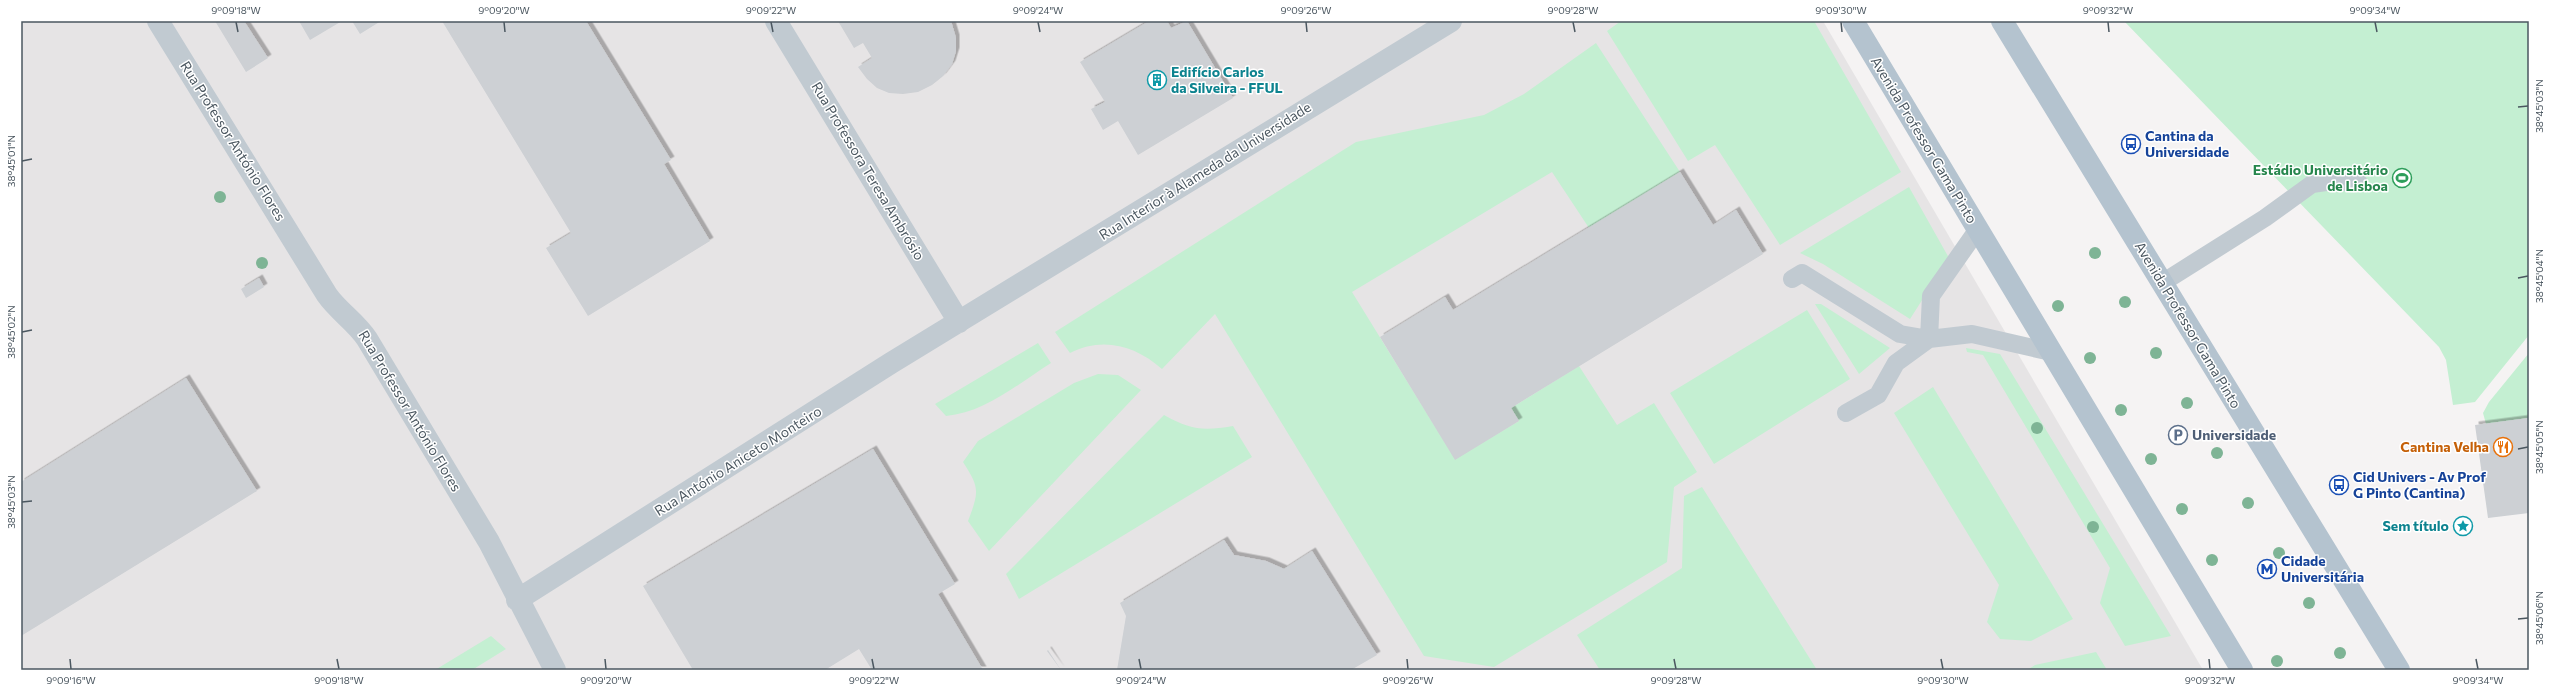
<svg xmlns="http://www.w3.org/2000/svg" width="2550" height="691" font-family="Commissioner,sans-serif">
<style>
.education{fill:#e6e4e5}
.green{fill:#c4efd2}
.building{fill:#cdd0d4;filter:url(#shadow)}
.lines{fill:none;stroke-linecap:round;stroke-linejoin:round}
.lane{stroke:#c1cad1;stroke-width:18}
.street{stroke:#c1cad1;stroke-width:22}
.primary{stroke:#b4c3cf;stroke-width:22}
.tree{fill:#7eb495}
.ticks{fill:none;stroke:#4b5760;stroke-width:1.5}
.labels{text-anchor:middle;stroke-width:3;stroke-linejoin:round;paint-order:stroke}
.culture-label{font-size:14px;font-weight:bold;fill:#0d838f;stroke:#fff;text-anchor:start}
.transit-label{font-size:14px;font-weight:bold;fill:#164399;stroke:#fff;text-anchor:start}
.street-label{font-size:14px;fill:#4b5760;stroke:#fff}
.leisure-label{font-size:14px;font-weight:bold;fill:#27864d;stroke:#fff;text-anchor:end}
.service-label{font-size:14px;font-weight:bold;fill:#4e5e75;stroke:#fff;text-anchor:start}
.food-label{font-size:14px;font-weight:bold;fill:#c56008;stroke:#fff;text-anchor:end}
.neatline{fill:none;stroke:#4b5760;stroke-width:1.5}
.ticks-label{font-size:10px;text-anchor:middle;fill:#4b5760}
</style>
<defs>
<filter id="shadow"><feDropShadow dx="3.5" dy="-3.5" stdDeviation="0" flood-color="#0004"/></filter>
</defs>
<rect width="100%" height="100%" fill="#f5f3f3"/>
<path class="education" d="M21 21H1823L2203 670H21Z"/>
<path class="green" d="M1621 21H1814L1901 172 1780 245 1715 145 1688 161 1607 31Z
M2124 21H2529V335L2475 402 2453 405 2446 360 2439 347Z
M1596 43 1680 172 1589 228 1552 172 1352 292 1455 459 1519 421 1511 408 1579 366 1617 425 1654 403 1697 472 1674 487 1667 562 1494 667 1424 656 1215 314 1162 369C1136 346 1103 336 1070 353L1055 332 1356 142 1484 115 1524 94Z
M1909 187 1949 258 1910 319 1823 264 1800 253Z
M1815 304H1821L1890 348 1859 374Z
M1807 310 1850 379 1714 464 1670 393Z
M1038 343 1051 363C1019 383 985 413 946 416L935 404Z
M1966 348 2000 354 2171 636 2125 646 2100 603 2110 568 1983 355 1967 352Z
M2529 353V418L2486 424 2483 413 2489 402Z
M1098 374 1118 375 1141 390 989 551 968 521C979 492 980 488 963 462L978 441 1074 383Z
M1933 387 2073 619 2031 641 2000 639 1987 622 1999 585 1894 413Z
M1164 415C1191 430 1203 431 1233 426L1252 457 1019 599 1006 574Z
M1702 487 1817 670H1600L1577 635 1682 568 1684 496Z
M491 636 506 649 472 670H435Z
M2096 652 2107 670H2027L2035 665Z"/>
<path class="building" d="M215 21H244L268 58 246 72Z
M299 21H342L310 40Z
M352 21H381L360 34Z
M442 21H586L671 160 664 164 710 241 588 316 546 248 571 233Z
M838 21H951L956 38V51L952 64 943 76 932 85 918 92 903 94 889 93 877 88 867 79 858 67 872 58 863 43 854 48Z
M1149 21H1167L1171 28 1187 21 1233 98 1138 155 1118 121 1103 130 1091 109 1105 102 1080 62Z
M1680 172 1713 225 1736 210 1763 254 1511 408 1519 421 1455 460 1380 337 1445 297 1453 310Z
M259 278 264 287 246 298 241 289Z
M186 378 257 491 21 636V482Z
M2529 418V513L2488 518 2475 425Z
M873 449 955 584 938 594 983 670H872L859 649 825 670H693L643 586Z
M1224 540 1234 555 1266 561 1284 569 1312 551 1377 655 1351 670H1117L1126 616 1120 603Z
M1048 650 1061 670 1047 651Z"/>
<g class="lines">
<path class="lane" d="M1792 279 1802 273 1900 334 1929 339 1972 334 2051 352
M2162 283 2265 218 2312 184 2333 181 2359 183
M1846 413 1878 395 1896 363 1929 339 1931 296 1978 229"/>
<path class="street" d="M158 21 327 295C339 312 356 322 367 339L489 542 555 670
M776 21 959 322
M517 600 891 363 1451 21"/>
<path class="primary" d="M1853 21 2242 670
M2002 21 2399 670"/>
</g>
<g class="tree">
<circle cx="220" cy="197" r="6"/>
<circle cx="2095" cy="253" r="6"/>
<circle cx="262" cy="263" r="6"/>
<circle cx="2125" cy="302" r="6"/>
<circle cx="2058" cy="306" r="6"/>
<circle cx="2156" cy="353" r="6"/>
<circle cx="2090" cy="358" r="6"/>
<circle cx="2187" cy="403" r="6"/>
<circle cx="2121" cy="410" r="6"/>
<circle cx="2037" cy="428" r="6"/>
<circle cx="2217" cy="453" r="6"/>
<circle cx="2151" cy="459" r="6"/>
<circle cx="2248" cy="503" r="6"/>
<circle cx="2182" cy="509" r="6"/>
<circle cx="2093" cy="527" r="6"/>
<circle cx="2279" cy="553" r="6"/>
<circle cx="2212" cy="560" r="6"/>
<circle cx="2309" cy="603" r="6"/>
<circle cx="2340" cy="653" r="6"/>
<circle cx="2277" cy="661" r="6"/>
</g>
<path class="ticks" d="M236 22 238 32M504 22 505 32M771 22 773 32M1038 22 1040 32M1306 22 1307 32M1573 22 1575 32M1841 22 1842 32M2108 22 2109 32M2375 22 2377 32M2518 107 2528 106M22 161 32 159M2518 278 2528 276M22 332 32 330M2518 449 2528 447M22 502 32 501M2518 619 2528 618M70 659 71 669M337 659 339 669M605 659 606 669M872 659 874 669M1139 659 1141 669M1407 659 1408 669M1674 659 1676 669M1941 659 1943 669M2209 659 2210 669M2476 659 2478 669"/>
<defs>
<symbol id="building-ring" viewBox="-11 -11 22 22"><circle r="9.5" fill="#fff" stroke="#0f9aa8" stroke-width="1.5"/><path d="M-4-6H4V6H1V3H-1V6H-4ZM-2.5-4.3h1.7v1.8h-1.7ZM.8-4.3h1.7v1.8H.8ZM-2.5-1h1.7V.8h-1.7ZM.8-1h1.7V.8H.8Z" fill="#0f9aa8"/></symbol>
<symbol id="bus-ring" viewBox="-11 -11 22 22"><circle r="9.5" fill="#fff" stroke="#1a4fb4" stroke-width="1.5"/><path d="M-5-6H5V4H4V6H2V4H-2V6H-4V4H-5ZM-3.5-4V0h7V-4ZM-3.5 1.2v1.5H-2V1.2ZM2 1.2v1.5H3.5V1.2Z" fill="#1a4fb4"/></symbol>
<symbol id="stadium-ring" viewBox="-11 -11 22 22"><circle r="9.5" fill="#fff" stroke="#2e9e5b" stroke-width="1.5"/><path d="M0-5a6.5 5 0 1 0 0 10a6.5 5 0 1 0 0-10ZM-3.5-1.8h7v3.6h-7Z" fill="#2e9e5b"/></symbol>
<symbol id="parking-ring" viewBox="-11 -11 22 22"><circle r="9.5" fill="#fff" stroke="#5c6f8a" stroke-width="1.5"/><path d="M-3.5-5.5H1a3.5 3.5 0 0 1 0 7H-1V5.5H-3.5ZM-1-3.4V-.6H.8a1.4 1.4 0 0 0 0-2.8Z" fill="#5c6f8a"/></symbol>
<symbol id="restaurant-ring" viewBox="-11 -11 22 22"><circle r="9.5" fill="#fff" stroke="#e8710a" stroke-width="1.5"/><path d="M-5-6h1v4h1v-4h1v4h1v-4h1v5L-1.5 .5V6h-2V.5L-5-1ZM5-6V6H3V1.5H1.5Q1.5-4 5-6Z" fill="#e8710a"/></symbol>
<symbol id="sight-ring" viewBox="-11 -11 22 22"><circle r="9.5" fill="#fff" stroke="#0f9aa8" stroke-width="1.5"/><path d="M0-6L1.8-2.2L6-1.7L2.9 1.2L3.7 5.4L0 3.3L-3.7 5.4L-2.9 1.2L-6-1.7L-1.8-2.2Z" fill="#0f9aa8"/></symbol>
<symbol id="metro-ring" viewBox="-11 -11 22 22"><circle r="9.5" fill="#fff" stroke="#1a4fb4" stroke-width="1.5"/><path d="M-5.5 5V-5H-3L0 0L3-5H5.5V5H3V-.5L0 4L-3-.5V5Z" fill="#1a4fb4"/></symbol>
</defs>
<g fill-rule="evenodd">
<use href="#building-ring" x="1146" y="69" width="22" height="22"/>
<use href="#bus-ring" x="2120" y="133" width="22" height="22"/>
<use href="#stadium-ring" x="2391" y="167" width="22" height="22"/>
<use href="#parking-ring" x="2167" y="424" width="22" height="22"/>
<use href="#restaurant-ring" x="2492" y="436" width="22" height="22"/>
<use href="#bus-ring" x="2328" y="474" width="22" height="22"/>
<use href="#sight-ring" x="2452" y="515" width="22" height="22"/>
<use href="#metro-ring" x="2256" y="558" width="22" height="22"/>
</g>
<g class="labels">
<g class="culture-label">
<text x="1171" y="77">Edifício Carlos<tspan x="1171" dy="16">da Silveira - FFUL</tspan></text>
<text x="2449" y="531" text-anchor="end">Sem título</text>
</g>
<g class="transit-label">
<text x="2145" y="141">Cantina da<tspan x="2145" dy="16">Universidade</tspan></text>
<text x="2353" y="482">Cid Univers - Av Prof<tspan x="2353" dy="16">G Pinto (Cantina)</tspan></text>
<text x="2281" y="566">Cidade<tspan x="2281" dy="16">Universitária</tspan></text>
</g>
<g class="street-label">
<text transform="translate(1924 140) rotate(59)" y="5">Avenida Professor Gama Pinto</text>
<text transform="translate(233 141) rotate(58)" y="5">Rua Professor António Flores</text>
<text transform="translate(868 171) rotate(59)" y="5">Rua Professora Teresa Ambrósio</text>
<text transform="translate(1205 171) rotate(-32)" y="5">Rua Interior à Alameda da Universidade</text>
<text transform="translate(2188 325) rotate(59)" y="5">Avenida Professor Gama Pinto</text>
<text transform="translate(410 411) rotate(59)" y="5">Rua Professor António Flores</text>
<text transform="translate(738 461) rotate(-32)" y="5">Rua António Aniceto Monteiro</text>
</g>
<g class="leisure-label">
<text x="2388" y="175">Estádio Universitário<tspan x="2388" dy="16">de Lisboa</tspan></text>
</g>
<g class="service-label">
<text x="2192" y="440">Universidade</text>
</g>
<g class="food-label">
<text x="2489" y="452">Cantina Velha</text>
</g>
</g>
<rect width="2550" height="691" fill="none" stroke="#ffffff" stroke-width="44"/>
<rect x="22" y="22" width="2506" height="647" class="neatline"/>
<g class="ticks-label">
<text x="236" y="14">9°09'18"W</text>
<text x="504" y="14">9°09'20"W</text>
<text x="771" y="14">9°09'22"W</text>
<text x="1038" y="14">9°09'24"W</text>
<text x="1306" y="14">9°09'26"W</text>
<text x="1573" y="14">9°09'28"W</text>
<text x="1841" y="14">9°09'30"W</text>
<text x="2108" y="14">9°09'32"W</text>
<text x="2375" y="14">9°09'34"W</text>
<text transform="translate(2539 106) rotate(-90)" y="4">38°45'03"N</text>
<text transform="translate(11 161) rotate(-90)" y="4">38°45'01"N</text>
<text transform="translate(2539 276) rotate(-90)" y="4">38°45'04"N</text>
<text transform="translate(11 332) rotate(-90)" y="4">38°45'02"N</text>
<text transform="translate(2539 447) rotate(-90)" y="4">38°45'05"N</text>
<text transform="translate(11 502) rotate(-90)" y="4">38°45'03"N</text>
<text transform="translate(2539 618) rotate(-90)" y="4">38°45'06"N</text>
<text x="71" y="684">9°09'16"W</text>
<text x="339" y="684">9°09'18"W</text>
<text x="606" y="684">9°09'20"W</text>
<text x="874" y="684">9°09'22"W</text>
<text x="1141" y="684">9°09'24"W</text>
<text x="1408" y="684">9°09'26"W</text>
<text x="1676" y="684">9°09'28"W</text>
<text x="1943" y="684">9°09'30"W</text>
<text x="2210" y="684">9°09'32"W</text>
<text x="2478" y="684">9°09'34"W</text>
</g>
</svg>
